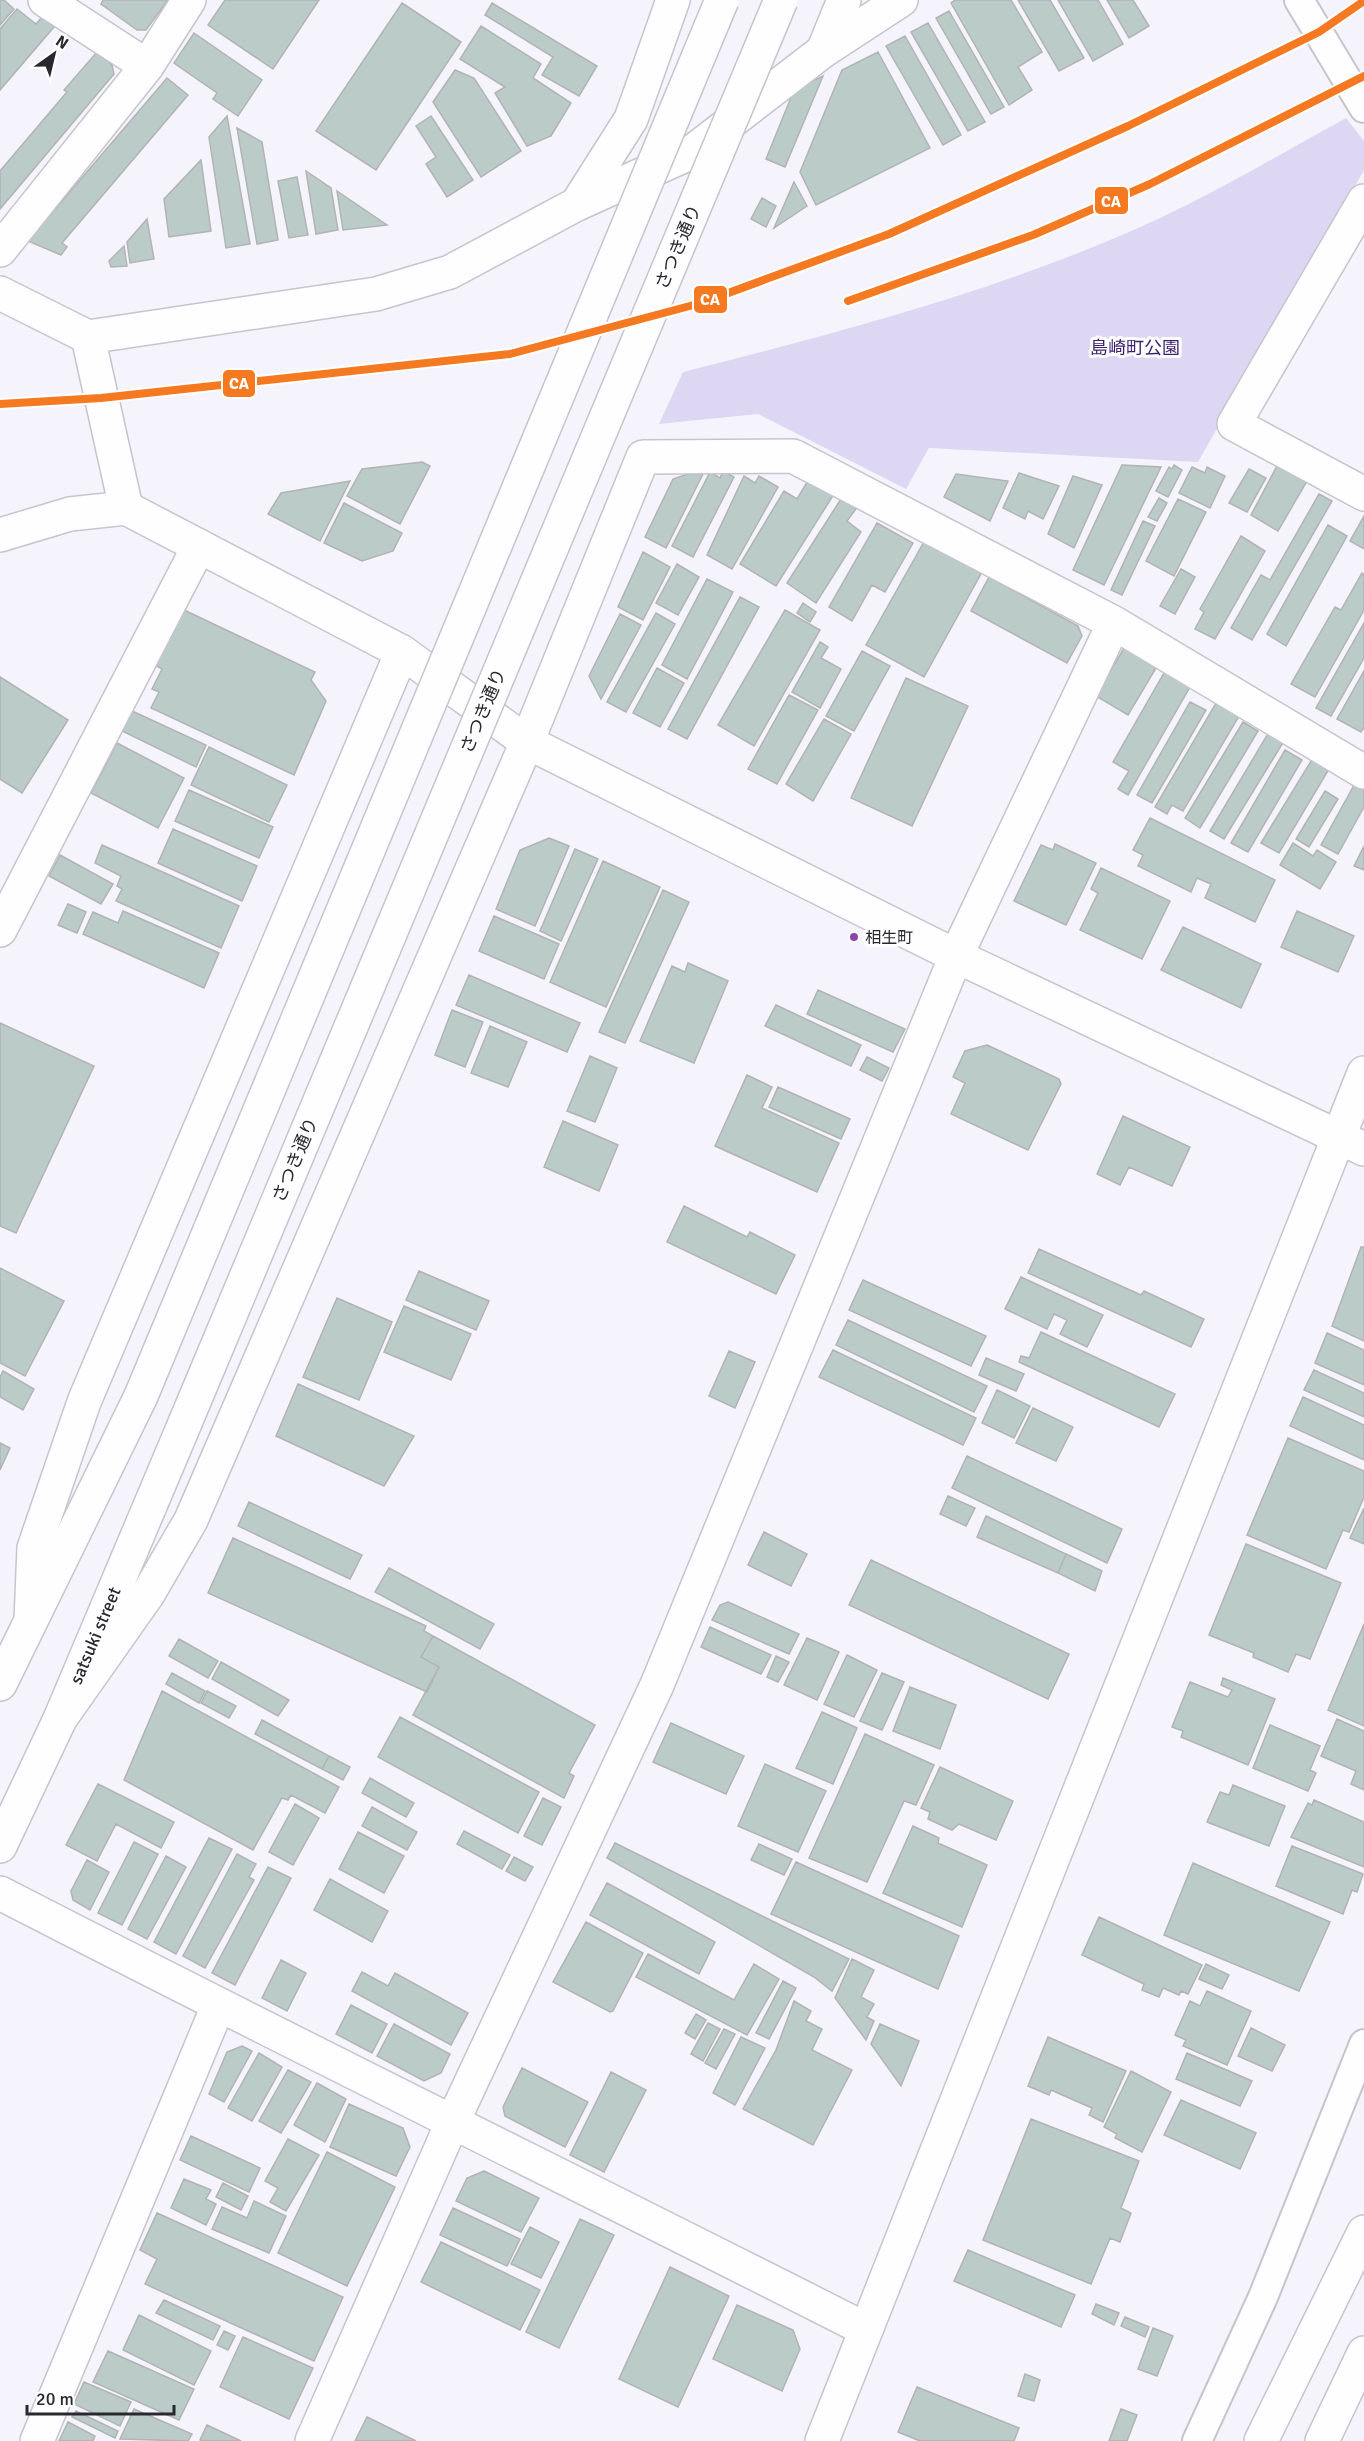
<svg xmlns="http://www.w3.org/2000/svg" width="1364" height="2441" font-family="Signika,'Noto Sans JP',sans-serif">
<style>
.green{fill:#ddd7f4}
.building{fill:#bbccc8;stroke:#b1b3b5;stroke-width:1.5}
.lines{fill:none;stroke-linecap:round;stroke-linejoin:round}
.pedestrian-casing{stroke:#c6c5cc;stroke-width:32}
.minor-casing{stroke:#c6c5cc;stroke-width:36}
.tertiary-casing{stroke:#c6c5cc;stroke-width:36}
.trunk-casing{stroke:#c6c5cc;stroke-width:36}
.pedestrian{stroke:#fefdff;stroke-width:28}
.minor{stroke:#fefdff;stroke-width:33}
.tertiary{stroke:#fefdff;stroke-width:33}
.trunk{stroke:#fefdff;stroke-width:33}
.trunk-bridge-casing{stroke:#c6c5cc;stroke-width:36;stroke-linecap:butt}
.trunk-bridge{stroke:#fefdff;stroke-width:33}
.rail-1-casing{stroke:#fff;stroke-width:12}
.rail-1{stroke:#f47921;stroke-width:8}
.bus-dot{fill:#8e44ad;stroke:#fff;stroke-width:2}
.labels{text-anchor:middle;stroke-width:6;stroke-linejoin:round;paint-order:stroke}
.bus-label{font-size:16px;fill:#29282f;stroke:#fff;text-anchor:start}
.street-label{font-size:18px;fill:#29282f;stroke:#fff}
.park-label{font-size:18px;fill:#3b1f71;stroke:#fff}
.line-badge{stroke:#fff;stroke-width:2}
.badge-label{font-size:16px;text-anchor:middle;font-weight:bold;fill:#fff}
</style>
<rect width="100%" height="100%" fill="#f5f4fc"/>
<path class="green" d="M1346 118 1364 141V170L1198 462 929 448 906 489 758 414 659 424 683 372C844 331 1006 289 1158 219 1222 189 1284 152 1346 118Z"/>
<path class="building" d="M0 0H4L14 9 0 25Z
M103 0H168L146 30H137L101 4Z
M225 0H319L273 69 208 25Z
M955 0H1011L1042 52 1018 67 1032 90 1009 105 951 3Z
M1018 0H1050L1084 58 1059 71Z
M1058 0H1098L1123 44 1093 61Z
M1107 0H1133L1149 26 1129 38Z
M402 3 461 42 376 170 316 131Z
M492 3 597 66 579 96 542 75 553 57 485 15Z
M17 9 36 24 42 17 54 27 0 90V29Z
M949 11 1004 107 991 114 936 18Z
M928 23 985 122 968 131 911 32Z
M481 26 541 64 533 78 571 103 551 136 527 146 495 93 505 87 460 59Z
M194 33 262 80 238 116 213 99 217 93 174 63Z
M905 36 961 135 943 145 886 46Z
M97 52 112 65 114 74 0 209V171L67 92 64 90Z
M878 52 930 148 816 205 800 172 842 70Z
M455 70 474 78 521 151 481 177 433 102Z
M823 76 785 167 766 159 794 90Z
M167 78 188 95 62 243 67 247 61 255 28 241Z
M227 116 250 244 226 248 209 137Z
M431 116 473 180 447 197 426 164 436 157 416 126Z
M237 128 262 142 278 240 257 244Z
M201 160 211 231 169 237 164 199Z
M306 171 331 188 338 230 316 234Z
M297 177 308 235 289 238 278 181Z
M794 182 807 206 774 228Z
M337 191 387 225 343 230Z
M762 198 776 206 766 227 751 219Z
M147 219 154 259 130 263 127 242Z
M124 246 127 266 111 267 109 261Z
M422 462 430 466 400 524 347 496 362 469Z
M1278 464 1307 481 1278 531 1251 515Z
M1122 465 1161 467 1104 585 1073 570Z
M1174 465 1182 470 1168 497 1156 491 1169 467 1172 469Z
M1192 467 1205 473 1207 467 1225 476 1210 508 1179 493Z
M1249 469 1266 478 1247 512 1229 503Z
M723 471 734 477 693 557 672 546 710 472 720 478Z
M1019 473 1059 486 1043 519 1028 511 1025 519 1003 508Z
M688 474H703L666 548 645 537 673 479Z
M956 474 1008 481 990 521 944 497Z
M744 476 755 483 759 476 778 487 732 569 707 555Z
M1073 476 1102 485 1074 548 1048 534Z
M809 479 834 494 776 586 740 564 784 491 797 499Z
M350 481 320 541 268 514 281 493Z
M1319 494 1332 501 1252 640 1231 628 1261 575 1270 580Z
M1159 498 1167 503 1157 521 1148 517Z
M841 499 856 509 847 521 861 532 816 603 787 583Z
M1178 499 1206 512 1174 576 1146 561Z
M344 503 402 533 393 551 362 561 324 543Z
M1364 516V549L1350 541Z
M1143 521 1155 526 1122 595 1111 590Z
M877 523 913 543 885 592 872 585 852 621 829 607Z
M1328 525 1347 536 1286 646 1267 634Z
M1241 536 1265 551 1215 639 1195 629 1204 612 1200 609Z
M925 540 982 572 924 677 866 645Z
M643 552 670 567 643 620 618 607Z
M677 564 699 577 678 615 656 603Z
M1181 569 1195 577 1175 614 1160 606Z
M1362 573 1364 575V610L1315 697 1291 684 1335 607 1341 610Z
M989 577 1078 626 1082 636 1067 663 971 611Z
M707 579 733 592 687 679 662 665Z
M740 597 759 607 687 739 668 729Z
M803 603 816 612 810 622 797 613Z
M182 609 315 672 311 680 326 701 294 775 151 708 159 692 152 689 162 669 155 665Z
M785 610 820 630 754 746 718 725Z
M656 613 675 624 626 712 607 702Z
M620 614 641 625 601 699 589 676Z
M1364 623V658L1331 716 1316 708Z
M820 642 828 647 821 658 841 669 820 708 792 692Z
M1124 648 1159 663 1128 715 1096 696Z
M862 651 890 666 854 731 826 716Z
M1168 666 1194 680 1128 795 1118 789 1129 771 1113 762Z
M657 668 684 683 660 727 633 713Z
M1364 671V727L1361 732 1337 719Z
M0 677 68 720 22 793 0 779Z
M906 678 968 706 912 826 851 798Z
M789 695 818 710 777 784 748 769Z
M1219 698 1242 711 1183 811 1172 805 1167 814 1155 807Z
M1190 702 1206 710 1152 803 1137 795Z
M130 710 206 745 196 767 120 730Z
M824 719 851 734 813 801 786 784Z
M1243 722 1258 731 1200 828 1185 818Z
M1269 732 1284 741 1224 839 1210 831Z
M117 743 184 778 158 828 91 793Z
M209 747 287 785 269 822 191 785Z
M1285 750 1302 760 1248 852 1231 843Z
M1316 753 1332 764 1279 853 1261 843Z
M1358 778 1364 781V807L1338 854 1321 845Z
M189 790 273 827 259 858 175 821Z
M1325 791 1338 799 1309 847 1296 839Z
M1150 818 1275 880 1255 922 1205 898 1211 884 1197 878 1191 892 1138 866 1143 855 1133 850Z
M173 829 257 866 242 901 158 863Z
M549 838 569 846 535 926 496 909 520 850Z
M1293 843 1313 856 1317 850 1336 862 1320 889 1280 865Z
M1055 844 1096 863 1066 925 1014 901 1041 845 1053 850Z
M102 845 239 906 221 948 116 901 122 889 117 886 121 876 95 863Z
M1364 846V870L1354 866Z
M575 849 598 859 561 941 540 931Z
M60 855 113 884 101 904 49 876Z
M603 861 660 887 606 1007 550 982Z
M1101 868 1170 901 1142 959 1080 930 1098 893 1091 889Z
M663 890 689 902 625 1043 599 1032Z
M68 904 86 912 77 933 58 925Z
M123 911 219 953 204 988 83 934 93 912 118 923Z
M1297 911 1354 936 1338 972 1281 947Z
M494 916 559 944 544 979 479 951Z
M1183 927 1261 964 1241 1008 1161 970Z
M688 963 728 981 694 1063 640 1041 672 966 685 972Z
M469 975 580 1023 567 1052 456 1005Z
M818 990 905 1029 893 1052 807 1014Z
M776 1005 861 1045 851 1066 765 1026Z
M452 1010 483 1022 465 1067 435 1055Z
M0 1023 94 1066 16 1233 0 1226Z
M490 1026 527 1042 508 1087 471 1073Z
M987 1045 1059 1079 1061 1084 1028 1150 951 1114 965 1083 953 1077 965 1051Z
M590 1056 617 1068 595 1122 567 1111Z
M867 1057 889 1068 882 1081 860 1070Z
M747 1075 772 1087 762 1108 839 1143 817 1192 715 1146Z
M778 1087 850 1119 841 1139 769 1107Z
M1123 1116 1190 1147 1172 1186 1129 1167 1120 1185 1097 1174Z
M563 1121 618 1145 599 1191 544 1167Z
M684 1206 747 1237 750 1232 795 1255 776 1294 667 1242Z
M1361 1247H1364V1341L1332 1326Z
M1039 1249 1141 1295 1144 1291 1204 1319 1191 1347 1028 1273Z
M0 1268 64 1301 25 1376 0 1363Z
M419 1271 489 1301 476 1330 406 1300Z
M1021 1277 1103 1315 1087 1347 1060 1334 1067 1320 1054 1314 1047 1329 1005 1309Z
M863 1280 986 1336 971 1366 849 1310Z
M337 1298 392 1322 359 1400 303 1377Z
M404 1306 471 1334 451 1380 384 1352Z
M848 1320 987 1386 974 1412 836 1345Z
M1041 1332 1175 1394 1159 1427 1019 1362 1021 1356 1029 1358Z
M1327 1333 1364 1350V1385L1315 1363Z
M833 1350 976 1418 963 1445 819 1377Z
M729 1351 755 1362 735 1408 709 1396Z
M986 1358 1024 1374 1016 1391 979 1375Z
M1314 1370 1364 1393V1417L1304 1390Z
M3 1371 34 1389 23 1410 0 1397V1377Z
M298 1384 414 1436 384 1486 276 1436Z
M997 1390 1030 1406 1014 1438 982 1423Z
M1303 1397 1364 1425V1460L1290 1426Z
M1033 1408 1073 1427 1056 1461 1016 1443Z
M1288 1438 1364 1471V1497L1349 1532 1343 1530 1326 1569 1247 1535Z
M0 1443 10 1448 0 1470Z
M967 1456 1122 1529 1107 1563 952 1488Z
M948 1496 975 1508 966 1526 940 1514Z
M249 1502 362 1555 350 1579 238 1526Z
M1364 1508V1544L1350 1538Z
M986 1516 1066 1554 1058 1573 977 1537Z
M764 1532 807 1554 791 1586 748 1565Z
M233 1538 426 1626 424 1631 433 1636 421 1657 439 1667 427 1692 208 1593Z
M1246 1544 1341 1583 1310 1659 1296 1654 1288 1672 1253 1657 1254 1653 1209 1635Z
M1066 1554 1102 1571 1095 1591 1058 1573Z
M871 1560 1069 1654 1048 1699 849 1605Z
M389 1568 494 1624 480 1649 375 1592Z
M728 1602 799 1634 789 1654 712 1620 720 1605Z
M1364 1624V1726L1328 1710Z
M710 1627 771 1655 761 1674 701 1647Z
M433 1636 595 1725 569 1773 574 1776 564 1798 413 1715 439 1667 421 1657Z
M807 1638 839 1652 817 1700 784 1685Z
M179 1639 218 1661 208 1678 169 1656Z
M847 1655 877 1670 854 1717 824 1704Z
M776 1656 789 1662 778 1682 767 1677Z
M221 1662 289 1700 278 1716 212 1679Z
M172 1673 205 1691 199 1703 166 1684Z
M882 1673 904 1682 882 1730 860 1721Z
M1223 1678 1275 1699 1248 1765 1181 1737 1183 1731 1172 1727 1190 1682 1228 1697 1232 1690 1221 1685Z
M910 1687 956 1705 940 1749 893 1731Z
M162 1691 339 1787 325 1813 291 1795 288 1800 282 1798 253 1850 124 1780Z
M207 1691 236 1706 229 1718 201 1703Z
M822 1712 857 1728 833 1784 796 1768Z
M400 1717 539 1792 518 1833 378 1757Z
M1337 1719 1364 1731V1790L1351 1784 1356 1771 1321 1756Z
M262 1720 329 1756 322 1769 255 1734Z
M671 1723 744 1756 726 1794 653 1762Z
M1270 1725 1320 1746 1310 1770 1316 1773 1308 1791 1253 1768Z
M865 1734 934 1765 916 1805 904 1801 867 1882 809 1858Z
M329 1756 350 1767 343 1780 322 1769Z
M765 1764 826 1791 798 1852 738 1826Z
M940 1767 1013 1801 996 1840 959 1824 952 1830 928 1819 930 1812 921 1808Z
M370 1778 414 1803 406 1817 362 1793Z
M98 1784 174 1822 161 1848 116 1824 97 1861 66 1845Z
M1233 1785 1285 1806 1269 1846 1207 1822 1220 1792 1229 1795Z
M543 1798 561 1807 542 1845 524 1836Z
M1314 1800 1364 1822V1867L1291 1837 1308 1803 1312 1805Z
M295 1804 319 1818 293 1865 269 1852Z
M372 1807 417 1832 407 1850 362 1826Z
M913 1826 939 1838 938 1843 987 1865 962 1927 883 1893Z
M464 1831 510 1855 502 1869 457 1844Z
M358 1832 404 1856 384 1893 339 1869Z
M209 1838 232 1849 176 1954 154 1942Z
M134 1842 158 1854 122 1925 98 1913Z
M615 1843 849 1959 832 1991 814 1977 607 1858Z
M759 1844 792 1859 784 1875 751 1860Z
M1292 1846 1363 1874 1357 1892 1352 1890 1343 1914 1276 1886Z
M237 1854 256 1864 249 1877 254 1880 205 1968 183 1956Z
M166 1856 186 1867 147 1939 128 1929Z
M514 1857 533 1867 525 1881 506 1871Z
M87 1860 109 1872 90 1910 73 1900 71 1891Z
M796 1862 959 1936 938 1989 771 1914Z
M1193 1863 1330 1922 1299 1991 1164 1935Z
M268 1867 291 1878 235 1985 212 1973Z
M330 1879 388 1911 372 1942 314 1910Z
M607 1883 715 1942 699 1974 590 1915Z
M1099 1917 1202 1965 1188 1994 1181 1991 1179 1995 1163 1988 1159 1997 1142 1990 1144 1984 1082 1955Z
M586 1922 643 1953 613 2011 610 2012 553 1982Z
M648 1954 734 2000 754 1964 779 1979 747 2035 636 1977Z
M852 1959 874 1970 861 1997 874 2004 867 2017 874 2021 866 2040 835 1998Z
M281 1960 306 1973 287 2011 262 1998Z
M1206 1964 1229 1975 1222 1989 1199 1979Z
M362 1972 388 1986 395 1973 468 2013 451 2045 352 1991Z
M783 1981 796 1988 769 2039 756 2033Z
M1207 1991 1251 2011 1227 2065 1183 2046 1186 2040 1175 2035 1190 2001 1200 2006Z
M794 2001 811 2011 806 2021 822 2029 812 2050 852 2070 813 2145 743 2109 776 2050Z
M351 2005 387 2024 372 2053 336 2034Z
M696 2014 706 2020 695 2039 685 2033Z
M708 2023 720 2029 703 2061 691 2054Z
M394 2024 450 2054 441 2073 424 2081 377 2056Z
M880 2024 919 2041 901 2086 871 2044Z
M1251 2028 1285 2045 1272 2071 1238 2056Z
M724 2029 735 2034 716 2069 705 2063Z
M741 2037 765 2048 735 2105 713 2093Z
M1048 2037 1126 2071 1103 2122 1089 2115 1092 2108 1051 2090 1049 2095 1028 2086Z
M242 2046 252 2051 224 2102 209 2094 227 2052Z
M259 2053 282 2067 252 2121 228 2108Z
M1187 2053 1252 2081 1240 2106 1176 2079Z
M522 2068 588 2102 565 2147 505 2116 503 2107Z
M288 2070 311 2082 281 2133 259 2121Z
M1131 2071 1171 2092 1142 2152 1115 2138 1117 2134 1104 2127Z
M611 2072 646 2090 604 2172 570 2155Z
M317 2083 346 2099 325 2142 294 2125Z
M1181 2100 1256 2133 1240 2169 1164 2135Z
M349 2104 403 2128 410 2147 396 2176 330 2147Z
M1031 2119 1139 2161 1121 2208 1131 2213 1120 2242 1110 2238 1091 2284 983 2240Z
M191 2136 260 2168 249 2192 180 2160Z
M288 2139 319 2155 286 2211 270 2202 278 2188 265 2181Z
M327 2152 395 2187 347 2286 278 2253Z
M484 2171 539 2198 521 2232 456 2201 467 2178Z
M184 2179 211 2190 206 2199 216 2204 206 2225 171 2208Z
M223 2183 248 2196 241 2210 216 2197Z
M254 2201 286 2216 269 2253 212 2229 222 2207 247 2218Z
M453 2208 520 2239 507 2266 440 2235Z
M157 2213 343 2297 314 2361 145 2284 157 2259 140 2250Z
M580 2219 614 2235 559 2348 526 2332Z
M530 2227 559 2242 541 2278 511 2264Z
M441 2242 540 2290 520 2330 421 2282Z
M968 2250 1075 2295 1061 2327 954 2281Z
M670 2267 729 2296 678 2407 619 2379Z
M164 2300 220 2326 213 2340 156 2313Z
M1096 2304 1119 2313 1114 2325 1092 2314Z
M737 2305 793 2330 800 2349 782 2391 713 2359Z
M139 2315 211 2351 194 2385 123 2350Z
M1125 2317 1149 2327 1145 2337 1121 2326Z
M1153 2328 1173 2336 1157 2376 1138 2369Z
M224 2331 235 2336 228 2350 217 2345Z
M243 2337 313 2368 289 2419 220 2387Z
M108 2351 194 2389 179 2420 93 2382Z
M1025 2374 1040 2380 1034 2401 1018 2396Z
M84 2382 131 2402 120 2426 74 2404Z
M917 2387 1019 2428 1014 2441H920L898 2432Z
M134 2409 192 2434 188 2441 120 2439Z
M1121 2409 1137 2415 1127 2441H1109Z
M76 2411 118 2431 115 2438 72 2417Z
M367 2417 416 2441H355Z
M68 2422 95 2436 93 2441H59Z
M207 2425 241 2441H202L200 2440Z"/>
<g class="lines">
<defs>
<path id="pedestrian" d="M1299 0 1364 108
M1197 2441 1263 2297 1364 2044"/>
<path id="minor" d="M45 0 147 66
M823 51 844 0
M1364 201 1234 424 1364 494
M577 204 631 119 673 0
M0 250 147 66 189 0
M0 293 88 337
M88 337 376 294 450 272 577 204 692 152 823 51 901 0
M88 337 126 508
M527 742 643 457 793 456 1114 623
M0 930 199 546
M956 956 1114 623 1364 772
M0 1893C287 2041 577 2183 865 2329
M37 2441 218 2006"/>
<path id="tertiary" d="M0 535 70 514 126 508 402 652 527 742 956 956 1364 1149
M312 2441 453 2121 657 1685 956 956
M822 2441 1364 1073
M1261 2441 1364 2232
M1322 2441 1364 2353"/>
<g id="trunk">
<path d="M31 1620 34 1548 84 1402 402 652"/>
<path d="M0 1684 141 1396"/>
<path d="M60 1719 148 1594 191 1520 527 742"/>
<path id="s1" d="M0 1846 60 1719 185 1423"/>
</g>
</defs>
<use href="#pedestrian" class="pedestrian-casing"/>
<use href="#minor" class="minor-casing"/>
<use href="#tertiary" class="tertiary-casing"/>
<use href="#trunk" class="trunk-casing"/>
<use href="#pedestrian" class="pedestrian"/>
<use href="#minor" class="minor"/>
<use href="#tertiary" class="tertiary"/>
<use href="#trunk" class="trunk"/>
<defs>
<path id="trunk-bridge" d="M141 1396 722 0
M185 1423 781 0"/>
</defs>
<use href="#trunk-bridge" class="trunk-bridge-casing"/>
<use href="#trunk-bridge" class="trunk-bridge"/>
<defs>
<path id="rail-1" d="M848 301 1033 235 1150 184 1364 76
M0 404 101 398 510 354 701 303 889 234 1128 126 1319 32 1364 1"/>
</defs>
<use href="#rail-1" class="rail-1-casing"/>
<use href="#rail-1" class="rail-1"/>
</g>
<circle class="bus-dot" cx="854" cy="937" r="5"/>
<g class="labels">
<g class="bus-label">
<text x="865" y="943">相生町</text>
</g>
<g class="street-label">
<text transform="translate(678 247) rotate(-67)" y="6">さつき通り</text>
<text transform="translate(483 711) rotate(-67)" y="6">さつき通り</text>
<text transform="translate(295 1160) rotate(-67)" y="6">さつき通り</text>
<text dy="6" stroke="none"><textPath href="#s1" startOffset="231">satsuki street</textPath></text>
</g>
<g class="park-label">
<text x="1135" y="354">島崎町公園</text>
</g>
</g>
<g class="line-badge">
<rect x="1094" y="186" width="35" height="29" rx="6" fill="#f47921"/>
<rect x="693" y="285" width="35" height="29" rx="6" fill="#f47921"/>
<rect x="222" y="369" width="34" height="29" rx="6" fill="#f47921"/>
</g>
<g class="badge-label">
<text x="1111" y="207">CA</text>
<text x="710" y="305">CA</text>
<text x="239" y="389">CA</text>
</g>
<g transform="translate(54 54) rotate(34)" stroke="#ffffff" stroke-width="4.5" paint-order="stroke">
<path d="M0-4.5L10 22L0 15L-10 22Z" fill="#29282f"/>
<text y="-9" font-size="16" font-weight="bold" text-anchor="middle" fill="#29282f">N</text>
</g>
<path d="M27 2405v9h147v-9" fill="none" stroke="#29282f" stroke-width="3"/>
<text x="36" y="2405" font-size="18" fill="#29282f" stroke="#ffffff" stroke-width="4.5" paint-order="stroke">20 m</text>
</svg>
